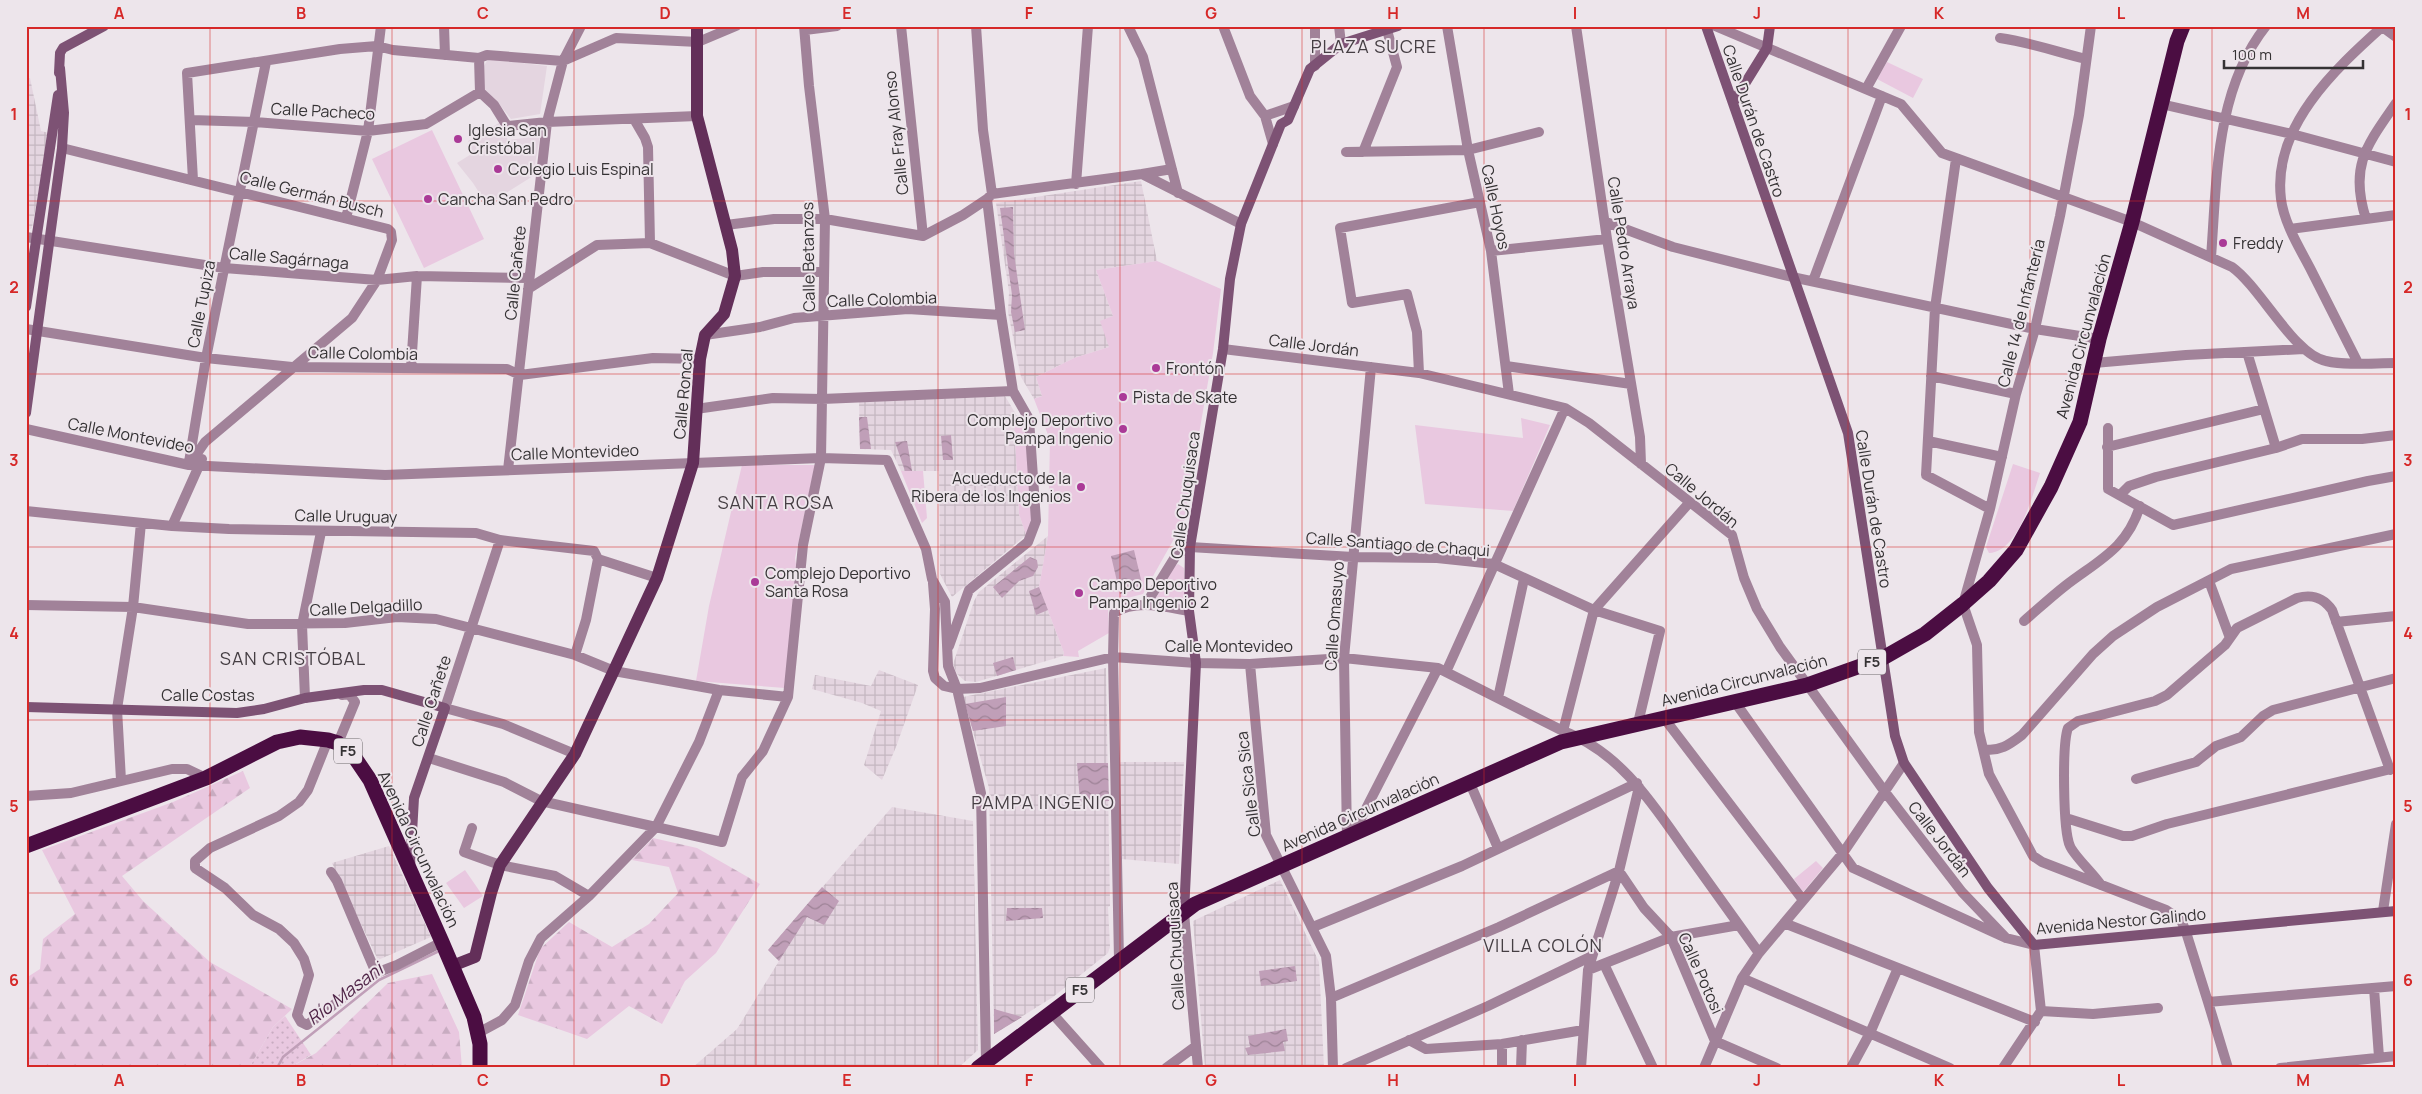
<svg xmlns="http://www.w3.org/2000/svg" width="2422" height="1094" font-family="Manrope,sans-serif">
<style>
.built{fill:#e4d5e0}
.industrial{fill:url(#industrial-grid)}
.grass{fill:url(#grass-dots)}
.forest{fill:url(#forest-firs)}
.green{fill:#e9c8e0}
.water{fill:url(#water-waves)}
.lines{fill:none;stroke-linecap:round;stroke-linejoin:round}
.stream{stroke:#c09fb8;stroke-width:2.5}
.street{stroke:#a18299;stroke-width:10}
.secondary{stroke:#7d5274;stroke-width:10}
.primary{stroke:#632f59;stroke-width:12}
.highway{stroke:#4b0d42;stroke-width:15}
.grid{fill:none;stroke:#d62828;stroke-width:1;stroke-opacity:0.55}
.poi-dot{fill:#aa3a97;stroke:#ede5eb;stroke-width:2}
.labels{text-anchor:middle;stroke-width:4;stroke-linejoin:round;paint-order:stroke}
.shield{fill:#ede5eb;stroke:#6c686b;stroke-width:1}
.shield-label{font-size:15px;font-weight:bold;fill:#353234}
.street-label{font-size:16px;fill:#353234;stroke:#ede5eb}
.poi-label{font-size:16px;fill:#353234;stroke:#ede5eb;text-anchor:start}
.neighbourhood-label{font-size:18px;letter-spacing:1px;fill:#453e43;stroke:#ede5eb}
.water-label{font-size:18px;font-style:italic;fill:#502548;stroke:#ede5eb}
.neatline{fill:none;stroke:#d62828;stroke-width:2}
.grid-label{font-size:16px;text-anchor:middle;font-weight:bold;fill:#d62828}
</style>
<defs>
<pattern id="industrial-grid" width="8" height="8" patternUnits="userSpaceOnUse" patternTransform="scale(1.25)"><rect width="8" height="8" fill="#e4d5e0"/><path d="M0 4h8M4 0v8" fill="none" stroke="#c4b7c1"/></pattern>
<pattern id="grass-dots" width="8" height="8" patternUnits="userSpaceOnUse" patternTransform="scale(1.25)"><rect width="8" height="8" fill="#e9c8e0"/><path d="M2 2h.1M6 6h.1" fill="none" stroke="#c8acc1" stroke-width="1.8" stroke-linecap="round"/></pattern>
<pattern id="forest-firs" width="22" height="20" patternUnits="userSpaceOnUse" patternTransform="scale(1.25)"><rect width="22" height="20" fill="#e9c8e0"/><path d="M5 1l3.5 6h-7zM16 11l3.5 6h-7z" fill="#c8acc1"/></pattern>
<pattern id="water-waves" width="16" height="10" patternUnits="userSpaceOnUse" patternTransform="scale(1.25)"><rect width="16" height="10" fill="#c09fb8"/><path d="M0 5q4-4 8 0t8 0" fill="none" stroke="#9d8296"/></pattern>
</defs>
<rect width="100%" height="100%" fill="#ede5eb"/>
<path class="built" d="M488 59 547 66 540 114 511 119 496 100 484 91V66Z
M499 123 508 140 540 136 533 176 487 205 473 183 457 163 473 153 468 141Z"/>
<path class="industrial" d="M30 78 41 131 49 133 32 228 29 230H26V79Z
M1141 181 1157 261 1096 270 1113 316 1109 347 1074 358 1036 377 1042 396 1034 399 1021 377 1008 312 1009 292 996 203Z
M1005 396 1018 418 1014 421 1019 514 1026 535 952 597 940 574 939 471H901L891 450 860 449 859 402Z
M1048 536 1039 587 1064 653 1063 656 976 682 965 681 957 674 953 664 974 601 979 592Z
M1106 668 1110 906 1108 907 1110 947 1108 953 1053 997 994 1034 989 788 963 697Z
M879 670 918 685 896 747 882 780 864 765 881 711 862 703 812 689 815 675 871 686Z
M1120 762H1184L1179 864 1121 859Z
M892 807 973 821 978 1050 958 1068H692L737 1029 779 961 768 950Z
M389 846 431 937 378 960 332 863Z
M1280 880 1319 962 1324 1068H1205L1193 921Z"/>
<path class="grass" d="M285 1016 311 1055 289 1068H249L273 1027Z"/>
<path class="forest" d="M243 771 250 788 122 876 143 901 210 962 292 1009 273 1027 249 1068H26V978L40 969 43 939 75 914 42 850 173 802Z
M653 838 697 848 760 884 716 953 685 981 662 1024 629 1006 587 1039 518 1015 540 949 569 922 612 947 649 924 678 893 669 867 632 860Z
M432 974 459 1032 462 1068H289L316 1053 388 983Z"/>
<path class="green" d="M1887 62 1923 79 1913 98 1877 79Z
M432 130 484 239 424 268 372 159Z
M1157 261 1221 289 1213 353 1184 521 1143 594 1108 603 1109 633 1078 651 1079 657 1063 656 1064 653 1039 587 1048 536 1050 440 1034 399 1042 396 1036 377 1074 358 1109 347 1100 321 1113 316 1096 270Z
M1022 417 1025 427 1032 518 1026 535 1019 514 1014 420Z
M1521 418 1550 425 1513 511 1425 504 1415 425 1523 438Z
M2013 464 2040 473C2032 497 2018 552 1989 553L1986 547Z
M742 465H815L795 558 796 564 785 688 696 681 709 606Z
M901 471H923L927 518 922 523Z
M1178 564 1184 568 1185 598 1183 604 1159 602 1156 598 1173 568Z
M1816 861 1823 868 1803 892 1794 879Z
M465 870 483 896 464 908 446 883Z"/>
<path class="water" d="M1013 207 1014 254 1025 330 1015 332 1011 312 1012 295 1000 208Z
M859 417H867L871 449H860Z
M951 435 953 460H943L941 436Z
M907 441 912 471H905L895 442Z
M1134 550 1143 588 1120 594 1111 556Z
M1030 557 1037 560 1038 567 1033 576 1019 581 1002 598 993 587Z
M1039 587 1048 610 1036 615 1029 591Z
M1013 657 1016 670 997 676 993 663Z
M1006 697V726L973 731 965 704Z
M1077 763H1108L1109 801 1080 802Z
M822 887 839 901 824 925 807 917 779 961 768 950Z
M1007 908H1042L1043 918 1006 921Z
M1295 966 1297 981 1261 986 1259 971Z
M994 1009 1022 1017 994 1034Z
M1286 1029 1288 1041 1283 1042 1285 1051 1248 1055 1245 1048 1250 1047 1248 1036Z"/>
<g class="lines">
<path class="stream" d="M277 1068 283 1057 379 980 437 952"/>
<path class="street" d="M444 26 445 55
M901 26 923 236
M976 26 983 130 992 194
M1128 26 1143 57 1178 193
M1223 26 1250 96 1265 116 1273 144
M1339 26 1341 44
M1447 26 1468 150 1491 251 1509 394
M1576 26 1607 239 1640 437 1641 464
M1715 26 1901 104 1942 153 2132 222 2232 267C2261 288 2294 355 2326 361 2348 366 2373 363 2396 363
M2091 26 2079 115 2060 216 2035 329 2016 394 1990 509 1963 604 1977 645 1979 732 1989 774 2033 856 2042 862 2166 910 2181 920 2186 932 2208 1002 2396 986
M2381 26 2396 37
M805 30 837 26
M2000 38C2029 42 2057 52 2086 59
M1315 66V26
M1866 89 1901 26
M480 92 479 58 487 55 563 61 616 38 698 42 736 26
M2161 104 2292 134 2396 162
M1265 116 1294 106
M634 119 645 138 648 147 650 243
M191 120 255 122 368 131 426 124 480 92 494 105 507 126 547 122 697 116
M62 148 388 229 391 232 392 240 377 280 352 318 205 442 189 465
M1346 152 1468 150 1539 132
M1363 152 1397 67 1387 30
M1956 159 1935 308 1926 475 1990 509
M1142 174 1172 169
M193 180 187 73 340 49 377 46 393 50 479 58
M1076 184 1088 26
M346 218 368 131 381 26
M2366 219C2349 166 2367 145 2396 103
M1606 222 1673 247 1792 277 2035 329 2099 339
M726 225 774 219H825L923 236 963 215 987 199 992 194 1142 174 1241 224
M2290 229 2396 215
M26 237 224 268 288 273 377 280 417 276 529 278
M1491 251 1607 239
M2211 257C2217 180 2215 90 2266 26
M1813 281 1882 96
M528 289 597 245 650 243 735 276 763 272H823
M26 329 206 358 292 367 507 369 520 375 653 358 700 359
M705 335 760 327 794 318 908 309 1001 315
M1223 349 1419 373 1565 408 1589 423 1732 535 1744 578 1757 609 1780 647 1885 792 1962 892 2006 938
M2247 352 2276 448
M2094 363 2186 355 2304 349
M2358 363C2342 331 2326 300 2310 268 2299 247 2284 223 2281 199 2272 127 2335 69 2383 26
M1506 366 1631 384
M411 368 417 276
M1419 373 1417 332 1407 294 1352 303 1340 228 1480 202
M1931 376 2016 394
M696 409 773 398 822 399 1013 391
M2108 428V489L2173 525 2368 481 2396 476
M26 429 189 465 385 475 821 458 887 460 926 549 932 579 945 602 948 666 957 689 981 793 986 1060
M1928 441 2002 457
M2107 447 2264 409
M189 462 206 358 266 62
M508 470 547 122 563 61 581 26
M2120 495 2129 486 2156 477 2276 448 2302 439H2362L2396 435
M26 511 172 526 229 529 476 533 500 540 594 551 598 559 657 578
M172 526 202 459
M500 540 445 708 503 724 575 754
M2209 581 2230 638
M933 583 935 609 933 671 935 678 944 686 957 689 980 688 1113 657 1196 663 1250 664 1344 658 1438 668 1563 731C1621 752 1654 806 1688 854 1712 887 1735 920 1759 953
M1146 604 1177 554 1190 547 1353 557 1437 558 1494 564 1594 610 1660 631 1638 723
M26 605 133 607 248 624 345 623 397 617 436 619 575 655 614 671 719 690 788 697
M2024 621C2038 609 2051 597 2065 586 2097 561 2127 549 2140 506
M2336 622 2396 616
M949 646 969 590 1028 542 1036 521 1029 419 1013 391 1001 315 987 199
M575 655 586 620 598 559
M1250 664 1266 835 1326 956 1331 998 1333 1068
M1446 672 1565 408
M305 698 302 625 321 532
M1498 698 1524 579
M1735 702 1853 868 2006 938 2034 945 2041 1011 2003 1068
M1664 718 1803 900
M1563 731 1594 610 1689 503
M328 740 308 790 299 802 279 816 210 848 195 861V868L225 888 253 915 279 929 294 943 304 959 309 975 297 1015 301 1022 307 1025 376 973 397 965 442 942
M338 743 355 702 349 694 342 695
M1983 749C1999 752 2009 745 2022 735L2093 654 2113 636 2157 607 2231 569 2396 534
M429 758 504 782 541 801 722 842 742 777 763 751 788 697 803 545 821 458 825 219 809 86 804 26
M2136 779 2196 762 2216 746 2241 737 2263 716 2273 710 2396 678
M121 780 117 709 133 607 141 523
M1469 781 1498 848
M26 796 71 793 172 769H187L206 778
M2066 818 2123 836H2132L2167 824 2395 768
M472 828 464 852 500 865 555 876 589 896
M1353 834 1438 668
M1347 838 1344 658 1371 367
M331 872 337 881 376 973
M2101 885C2094 874 2074 856 2070 846 2063 831 2062 744 2068 728L2078 721 2155 701 2167 695 2225 645 2237 628 2297 598C2312 594 2323 597 2332 610L2390 770
M2383 911 2396 824
M1184 913 1198 1068
M1784 923 2035 1022
M1313 927 1462 866 1637 783
M1119 960 1113 657 1114 613C1136 599 1165 607 1189 611
M1604 964 1653 1068
M1588 970 1671 937 1739 925
M1742 978 1950 1068
M2374 988 2379 1057
M1331 998 1499 927 1619 871 1644 908 1671 937 1715 1041 1777 1068
M2208 1002 2228 1068
M2041 1011 2093 1014 2158 1008
M1051 1012 1101 1068
M478 1033 502 1020 515 1005 529 961 541 938 589 896 656 827 699 742 719 690
M1409 1040 1426 1049 1502 1044 1583 1030
M1502 1044V1068
M1166 1068 1196 1046
M1346 1068 1488 1006 1592 956
M1521 1068 1522 1040
M1581 1068 1588 970 1619 871 1639 787
M1704 1068 1742 978 1759 953 1843 853 1904 763
M1851 1068 1870 1033 1898 968
M2280 1068 2396 1056"/>
<path class="secondary" d="M1706 26 1848 433 1895 736 1904 763 1988 888 2034 945 2396 911
M59 73 60 53 63 48 104 26
M1733 103 1767 48 1770 26
M26 307 58 95
M26 413 62 148 64 113 60 68
M26 707 237 713 264 709 305 698 364 690H382L445 708 414 798 410 868
M1184 913 1196 663 1189 611 1190 547 1223 349 1230 279 1241 224 1281 124 1288 120 1310 69 1341 44 1398 26"/>
<path class="primary" d="M452 966 475 957 491 893 500 865 575 754 657 578 693 463 700 359 705 335 724 314 735 276 732 250 697 116V26"/>
<path class="highway" d="M26 846 206 778 277 742 300 737 328 740 338 743 353 755 370 780 442 942 474 1017 480 1044V1068
M978 1068 1195 904 1561 742 1807 685 1883 658 1925 634 1963 604 1989 581 2016 550 2051 487 2080 422 2099 339 2132 222 2177 41 2183 26"/>
</g>
<path class="grid" d="M210 26V1068M392 26V1068M574 26V1068M756 26V1068M938 26V1068M1120 26V1068M1302 26V1068M1484 26V1068M1666 26V1068M1848 26V1068M2030 26V1068M2212 26V1068M26 201H2396M26 374H2396M26 547H2396M26 720H2396M26 893H2396"/>
<g class="poi-dot">
<circle cx="458" cy="139" r="5"/>
<circle cx="498" cy="169" r="5"/>
<circle cx="428" cy="199" r="5"/>
<circle cx="2223" cy="243" r="5"/>
<circle cx="1156" cy="368" r="5"/>
<circle cx="1123" cy="397" r="5"/>
<circle cx="1123" cy="429" r="5"/>
<circle cx="1081" cy="487" r="5"/>
<circle cx="755" cy="582" r="5"/>
<circle cx="1079" cy="593" r="5"/>
</g>
<g class="labels">
<g class="shield">
<rect x="1858" y="649.5" width="28" height="25" rx="4"/>
<rect x="334" y="738.5" width="28" height="25" rx="4"/>
<rect x="1066" y="977.5" width="28" height="25" rx="4"/>
</g>
<g class="shield-label">
<text x="1872" y="667">F5</text>
<text x="348" y="756">F5</text>
<text x="1080" y="995">F5</text>
</g>
<g class="street-label">
<text transform="translate(323 111) rotate(3)" y="6">Calle Pacheco</text>
<text transform="translate(1754 121) rotate(71)" y="6">Calle Durán de Castro</text>
<text transform="translate(896 133) rotate(-96)" y="6">Calle Fray Alonso</text>
<text transform="translate(312 194) rotate(14)" y="6">Calle Germán Busch</text>
<text transform="translate(1496 207) rotate(78)" y="6">Calle Hoyos</text>
<text transform="translate(1624 243) rotate(81)" y="6">Calle Pedro Arraya</text>
<text transform="translate(808 257) rotate(-91)" y="6">Calle Betanzos</text>
<text transform="translate(289 258) rotate(5)" y="6">Calle Sagárnaga</text>
<text transform="translate(515 273) rotate(-84)" y="6">Calle Cañete</text>
<text transform="translate(882 299) rotate(-2)" y="6">Calle Colombia</text>
<text transform="translate(201 304) rotate(-79)" y="6">Calle Tupiza</text>
<text transform="translate(2021 313) rotate(-76)" y="6">Calle 14 de Infantería</text>
<text transform="translate(2083 336) rotate(-75)" y="6">Avenida Circunvalación</text>
<text transform="translate(1314 345) rotate(7)" y="6">Calle Jordán</text>
<text transform="translate(363 353) rotate(1)" y="6">Calle Colombia</text>
<text transform="translate(683 394) rotate(-85)" y="6">Calle Roncal</text>
<text transform="translate(131 435) rotate(11)" y="6">Calle Montevideo</text>
<text transform="translate(575 452) rotate(-2)" y="6">Calle Montevideo</text>
<text transform="translate(1185 495) rotate(-82)" y="6">Calle Chuquisaca</text>
<text transform="translate(1702 495) rotate(40)" y="6">Calle Jordán</text>
<text transform="translate(1874 509) rotate(81)" y="6">Calle Durán de Castro</text>
<text transform="translate(346 516) rotate(1)" y="6">Calle Uruguay</text>
<text transform="translate(1398 544) rotate(4)" y="6">Calle Santiago de Chaqui</text>
<text transform="translate(366 607) rotate(-3)" y="6">Calle Delgadillo</text>
<text transform="translate(1334 616) rotate(-86)" y="6">Calle Omasuyo</text>
<text x="1229" y="652">Calle Montevideo</text>
<text transform="translate(1744 680) rotate(-14)" y="6">Avenida Circunvalación</text>
<text x="208" y="701">Calle Costas</text>
<text transform="translate(431 701) rotate(-72)" y="6">Calle Cañete</text>
<text transform="translate(1248 784) rotate(-97)" y="6">Calle Sica Sica</text>
<text transform="translate(1360 812) rotate(-24)" y="6">Avenida Circunvalación</text>
<text transform="translate(1940 839) rotate(52)" y="6">Calle Jordán</text>
<text transform="translate(419 849) rotate(65)" y="6">Avenida Circunvalación</text>
<text transform="translate(2121 921) rotate(-5)" y="6">Avenida Nestor Galindo</text>
<text transform="translate(1175 946) rotate(-93)" y="6">Calle Chuquisaca</text>
<text transform="translate(1701 973) rotate(66)" y="6">Calle Potosi</text>
</g>
<g class="poi-label">
<text x="468" y="136">Iglesia San<tspan x="468" dy="18">Cristóbal</tspan></text>
<text x="508" y="175">Colegio Luis Espinal</text>
<text x="438" y="205">Cancha San Pedro</text>
<text x="2233" y="249">Freddy</text>
<text x="1166" y="374">Frontón</text>
<text x="1133" y="403">Pista de Skate</text>
<text x="1113" y="426" text-anchor="end">Complejo Deportivo<tspan x="1113" dy="18">Pampa Ingenio</tspan></text>
<text x="1071" y="484" text-anchor="end">Acueducto de la<tspan x="1071" dy="18">Ribera de los Ingenios</tspan></text>
<text x="765" y="579">Complejo Deportivo<tspan x="765" dy="18">Santa Rosa</tspan></text>
<text x="1089" y="590">Campo Deportivo<tspan x="1089" dy="18">Pampa Ingenio 2</tspan></text>
</g>
<g class="neighbourhood-label">
<text x="1374" y="53">PLAZA SUCRE</text>
<text x="776" y="509">SANTA ROSA</text>
<text x="293" y="665">SAN CRISTÓBAL</text>
<text x="1043" y="809">PAMPA INGENIO</text>
<text x="1543" y="952">VILLA COLÓN</text>
</g>
<g class="water-label">
<text transform="translate(345 994) rotate(-37)" y="6">Río Masani</text>
</g>
</g>
<rect width="2422" height="1094" fill="none" stroke="#ede5eb" stroke-width="55"/>
<path d="M2224 60v8h139v-8" fill="none" stroke="#353234" stroke-width="2.5"/>
<text x="2232" y="60" font-size="15" fill="#353234" stroke="#ede5eb" stroke-width="4" paint-order="stroke">100 m</text>
<rect x="28" y="28" width="2366" height="1038" class="neatline"/>
<g class="grid-label">
<text x="119" y="19">A</text>
<text x="301" y="19">B</text>
<text x="483" y="19">C</text>
<text x="665" y="19">D</text>
<text x="847" y="19">E</text>
<text x="1029" y="19">F</text>
<text x="1211" y="19">G</text>
<text x="1393" y="19">H</text>
<text x="1575" y="19">I</text>
<text x="1757" y="19">J</text>
<text x="1939" y="19">K</text>
<text x="2121" y="19">L</text>
<text x="2303" y="19">M</text>
<text x="14" y="120">1</text>
<text x="2408" y="120">1</text>
<text x="14" y="293">2</text>
<text x="2408" y="293">2</text>
<text x="14" y="466">3</text>
<text x="2408" y="466">3</text>
<text x="14" y="639">4</text>
<text x="2408" y="639">4</text>
<text x="14" y="812">5</text>
<text x="2408" y="812">5</text>
<text x="14" y="986">6</text>
<text x="2408" y="986">6</text>
<text x="119" y="1086">A</text>
<text x="301" y="1086">B</text>
<text x="483" y="1086">C</text>
<text x="665" y="1086">D</text>
<text x="847" y="1086">E</text>
<text x="1029" y="1086">F</text>
<text x="1211" y="1086">G</text>
<text x="1393" y="1086">H</text>
<text x="1575" y="1086">I</text>
<text x="1757" y="1086">J</text>
<text x="1939" y="1086">K</text>
<text x="2121" y="1086">L</text>
<text x="2303" y="1086">M</text>
</g>
</svg>
